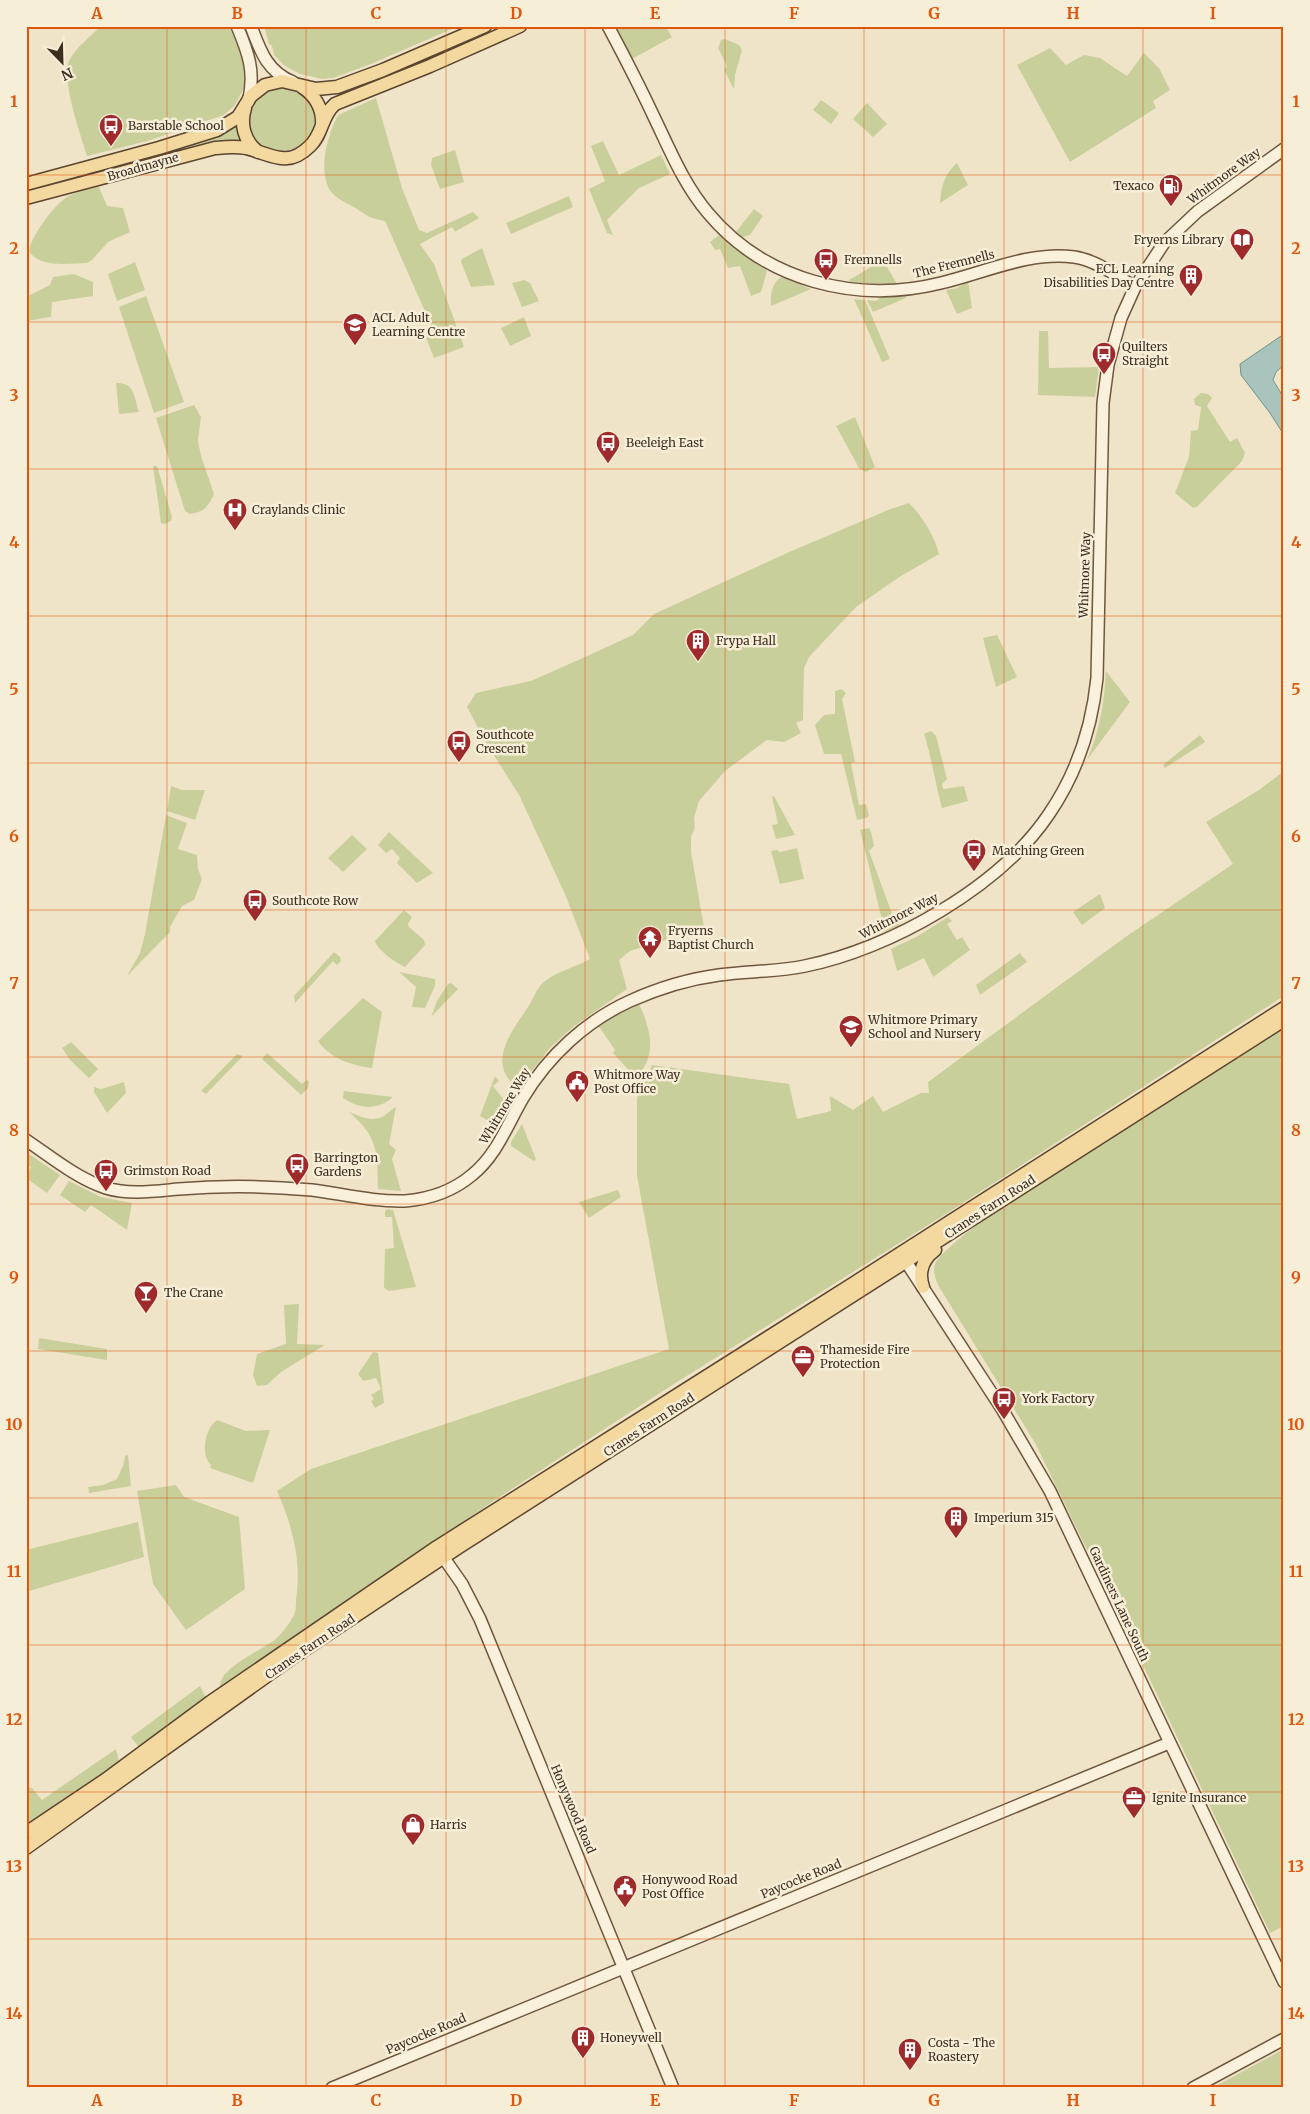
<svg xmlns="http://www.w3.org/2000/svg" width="1310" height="2114" font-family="Merriweather,serif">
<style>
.green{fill:#c9cf9b}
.water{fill:#a9c4bc;stroke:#6f938a}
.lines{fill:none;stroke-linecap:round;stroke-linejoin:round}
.secondary-casing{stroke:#6f573f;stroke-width:14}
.primary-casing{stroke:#5b4430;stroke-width:15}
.secondary{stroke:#faf1dc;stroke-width:11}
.primary{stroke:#f3d9a0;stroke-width:12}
.grid{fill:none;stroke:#df570d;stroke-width:1;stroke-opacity:0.55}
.labels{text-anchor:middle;stroke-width:5;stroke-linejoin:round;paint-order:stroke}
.poi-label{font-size:12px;fill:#3d2e20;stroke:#f7eed8;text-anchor:start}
.street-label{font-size:12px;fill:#3d2e20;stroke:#f7eed8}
.neatline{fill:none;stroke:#df570d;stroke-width:2}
.grid-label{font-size:16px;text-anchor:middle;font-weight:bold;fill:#df570d}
</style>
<rect width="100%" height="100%" fill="#f0e4c8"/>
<path class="green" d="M101 26H229L242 54 245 72 244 88 235 105 224 115 147 141 87 156C81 136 61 80 69 61 75 48 91 36 101 26Z
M264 26H459L371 64 333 78 322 79 300 74 285 66 274 55 272 46 269 44Z
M615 26H665L672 37 632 59Z
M725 39 739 45 742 50 735 75 734 89 724 70 727 66 718 48 721 40Z
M1050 48 1066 65 1084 55 1100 58 1127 76 1144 53 1159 68 1170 90 1153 101 1156 108 1070 162 1017 65Z
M249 119a33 33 0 1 1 66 0a33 33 0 1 1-66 0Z
M376 98 402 188 419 230 427 233 473 212 479 218 455 232 452 227 420 244 434 264 464 347 434 358 423 330 432 327 385 221C370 218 369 217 357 209 348 203 335 199 329 189 318 168 328 134 338 115Z
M821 100 839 113 831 124 813 110Z
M867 103 887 124 873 137 853 119Z
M237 123 242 141 217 140 206 143 26 192V186Z
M603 141 619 175 661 155 670 174 639 188 607 220 613 235 607 233 589 189 605 181 591 146Z
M455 150 464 182 440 189 431 165 432 158Z
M957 163 968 185 940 203C941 187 944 174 957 163Z
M97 186 99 187 107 206 123 208 130 232 108 242 92 260 87 263C70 263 40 269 29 251 31 237 52 208 64 199 71 194 89 187 97 186Z
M569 196 573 207 511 234 506 223Z
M754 209 763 216 750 235 743 237 736 232Z
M719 235 767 271 761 292 751 296 740 266 728 268 720 249 715 250 710 242Z
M482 248 495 285 471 287 461 262 462 259Z
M883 260 897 284 851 283 849 280Z
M135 262 145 290 117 301 108 274Z
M74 274 93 282V296L52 302 51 317 26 321V297L50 285 53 277Z
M781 277 784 278 811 289 771 306C770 295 772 283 781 277Z
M524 280 530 283 539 301 522 307 512 283Z
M968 281 972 308 957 314 946 290 957 288Z
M146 296 184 402 154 413 119 307Z
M906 296V298L873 312 867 300 876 301 881 297Z
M854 299 865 300 890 359 882 362Z
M524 317 531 336 510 346 501 328Z
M1039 331H1048L1049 368 1099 367 1095 397 1038 395Z
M116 383C135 382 134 397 139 412L119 414Z
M1201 393 1208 394 1212 398 1207 406 1230 442 1237 438 1245 453 1242 461 1198 506 1193 508 1175 493 1189 457 1191 431 1198 430 1201 407 1195 405 1194 399Z
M194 405 201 417 198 441 201 456 214 494C208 507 204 512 190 514L185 511 156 418Z
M855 417 875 467 866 472 859 468 836 426Z
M153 466H157L172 517 171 521 164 524 161 523Z
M909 503C923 517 934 535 939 554L901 576 856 607 809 657 804 668 803 720 796 723 801 733 784 742 767 740 760 745 725 771 699 801 694 818 695 828 691 837V852L704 928 630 951 619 960 627 989 573 1027 550 1048 518 1088C485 1064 512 1031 528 1007 534 998 536 988 545 981 558 971 576 967 590 959L565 894 519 795 485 741 467 707 476 693 531 681 585 657 633 635 654 614 787 553 888 510Z
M997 635 1017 677 996 687 983 638Z
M1106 671 1130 702 1087 760C1100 731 1104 702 1106 671Z
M841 689 846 693 842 699 855 762 851 763 859 805 866 804 869 816 866 818 857 820 841 754H824L815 725 824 715 835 714V691Z
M931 731 936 736 947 779 942 784 943 789 964 786 968 801 942 808C935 783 932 758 924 734Z
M1200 735 1205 742 1165 768 1163 765Z
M1284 771V996L949 1212 677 1382 495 1500 221 1690C213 1670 263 1650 276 1639 282 1633 289 1624 293 1617 296 1612 296 1605 296 1599 302 1561 292 1525 277 1491L311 1469 669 1349 637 1176V1098L652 1065 789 1084 797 1119 831 1111 830 1096 853 1110 873 1096 883 1112 921 1093H929L928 1082 1124 938 1233 864 1206 822 1259 790Z
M171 786 182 790H205L195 820 167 811Z
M774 796 795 835 776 839 772 825 778 824 772 797Z
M166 815 187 823 178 849 197 855 198 869 202 879 194 900 182 906 170 927V932L127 976 140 953 145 934Z
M869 828 871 832 874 846 869 851 894 919H899L901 922 898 926 885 932 860 830Z
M389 832 433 873 417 883 397 863 400 858 392 849 386 853 378 845Z
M352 835 367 849 343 872 328 858Z
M797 848 804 879 780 884 771 851 777 850 780 852Z
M1100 894 1105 908 1082 925 1073 912Z
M404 910 412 917 408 924 409 927 424 940 425 945 405 967C395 962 378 951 375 941Z
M948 917 952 921 947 924 957 940 962 937 970 950 933 977 924 958 897 971 891 949 918 936Z
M334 952 340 957 341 961 337 965 333 961 295 1003 294 996Z
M1020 953 1027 962 980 995 976 985Z
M399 972 435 979V986L425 1008 412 1007 416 987Z
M451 983 458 989 431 1017 437 1001 448 984Z
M363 998 382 1012 372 1068C353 1066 329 1058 318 1041Z
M638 1002C646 1018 655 1042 647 1061 645 1067 640 1073 636 1078L613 1053 615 1050 598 1025Z
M1284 1028V1926L1270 1933 1135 1648 1035 1443 938 1285C935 1278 932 1269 936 1262 946 1247 977 1225 992 1213Z
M71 1042 98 1069 89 1078 70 1060 62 1048Z
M267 1053 302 1084 307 1080 309 1082 308 1088 301 1095 262 1059Z
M237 1054 243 1056 206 1094 201 1091Z
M495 1076 499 1081 493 1086 504 1100 509 1096 513 1098 498 1127 480 1116Z
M124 1082 126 1093 107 1113 94 1092V1087L101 1089Z
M344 1091 393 1097C377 1111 359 1109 343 1098Z
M396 1107 389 1144 396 1150 392 1159 401 1191 378 1189C377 1152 379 1138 349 1112 360 1116 372 1123 384 1116 388 1113 392 1109 396 1107Z
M522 1124 536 1159 534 1161 511 1146V1142Z
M26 1152 60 1175 47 1193 26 1178V1173L31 1167 26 1164Z
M69 1181 101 1197 132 1203 127 1230 91 1205 85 1212 60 1195Z
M618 1190 621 1197 589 1218 579 1202Z
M387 1209 393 1210 416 1287 389 1291 384 1288 385 1249 394 1248 392 1217H385V1211Z
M299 1304 297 1344 325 1345 281 1372 267 1385 257 1386 253 1375 257 1354 286 1344 284 1305Z
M39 1338 107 1349V1360L38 1349Z
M373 1352 378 1353 384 1403 375 1408 371 1401 374 1399 371 1395 381 1389 376 1378 363 1381 358 1374Z
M217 1420 246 1431 270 1430 253 1483 210 1468 211 1465C200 1455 205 1428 217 1420Z
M128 1455 131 1486 89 1493 88 1487 103 1485 117 1479 123 1466 125 1456Z
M176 1485 184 1497 239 1517 245 1589 186 1630 153 1584 137 1491Z
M138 1522 144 1557 26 1592V1550Z
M200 1686 206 1698 199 1702 200 1705 140 1749 131 1737Z
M116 1749 119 1761H123L72 1798 34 1819 26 1826V1787L32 1788 42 1800Z
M1284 2049V2088H1212Z"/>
<path class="water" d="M1284 334V365L1276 372 1273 380 1284 398V435L1270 413 1241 375 1240 364Z"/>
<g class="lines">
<defs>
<path id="secondary" d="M237 26C248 52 256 73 248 102
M251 26C260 50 267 72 293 82
M608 26C624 56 640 87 654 117 670 150 684 185 708 213 765 281 856 304 941 283 984 273 1029 251 1074 257 1096 260 1117 276 1135 287
M26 1140C51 1157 78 1179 106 1188 129 1195 156 1191 179 1189 223 1185 268 1186 312 1190 343 1194 374 1202 405 1201 429 1199 453 1191 472 1175 497 1155 507 1125 523 1098 548 1056 586 1021 630 1001 659 988 688 979 719 975 747 971 777 972 805 966 890 949 1000 887 1049 814 1077 773 1092 727 1097 678L1103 403 1108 365 1121 318 1135 287 1164 243 1198 211 1284 149
M901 1254 1002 1409 1050 1491 1284 1982
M439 1551 462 1584 480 1619 673 2088
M332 2088 1169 1743
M1193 2088 1284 2039"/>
<path id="primary" d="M302 87C315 95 323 109 322 124
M245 108C240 124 244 141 258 152
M26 184 159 148 217 130 238 117 251 96 265 85 282 81 316 89 337 87 383 70 485 26
M26 198 215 148C226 147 236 146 246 148 271 154 287 169 310 146 323 134 321 116 335 104L430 66 520 26
M923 1287C918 1272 923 1259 935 1250
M26 1833 105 1780 209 1703 437 1547 854 1283 1284 1008
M26 1848 292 1658 459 1547 1284 1020"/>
</defs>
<use href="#secondary" class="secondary-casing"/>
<use href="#primary" class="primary-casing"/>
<use href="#secondary" class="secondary"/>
<use href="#primary" class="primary"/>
</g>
<path class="grid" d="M167 26V2088M306 26V2088M446 26V2088M585 26V2088M725 26V2088M864 26V2088M1004 26V2088M1143 26V2088M26 175H1284M26 322H1284M26 469H1284M26 616H1284M26 763H1284M26 910H1284M26 1057H1284M26 1204H1284M26 1351H1284M26 1498H1284M26 1645H1284M26 1792H1284M26 1939H1284"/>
<defs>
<symbol id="bus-pin" viewBox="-11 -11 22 30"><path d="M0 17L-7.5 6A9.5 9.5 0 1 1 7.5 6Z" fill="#9e2a2b" stroke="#f7eed8"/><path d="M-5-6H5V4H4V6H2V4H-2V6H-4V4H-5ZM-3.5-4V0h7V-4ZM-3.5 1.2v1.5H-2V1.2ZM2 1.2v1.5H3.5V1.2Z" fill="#fff"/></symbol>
<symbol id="fuel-pin" viewBox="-11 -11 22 30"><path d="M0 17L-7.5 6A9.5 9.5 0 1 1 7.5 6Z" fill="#9e2a2b" stroke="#f7eed8"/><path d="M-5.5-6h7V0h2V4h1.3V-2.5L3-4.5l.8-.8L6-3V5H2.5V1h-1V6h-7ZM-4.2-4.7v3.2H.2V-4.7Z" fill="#fff"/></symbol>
<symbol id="library-pin" viewBox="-11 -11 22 30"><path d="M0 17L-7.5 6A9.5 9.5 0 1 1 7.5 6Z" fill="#9e2a2b" stroke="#f7eed8"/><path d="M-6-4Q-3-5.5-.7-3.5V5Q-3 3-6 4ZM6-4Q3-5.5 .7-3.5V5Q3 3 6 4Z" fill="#fff"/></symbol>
<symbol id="building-pin" viewBox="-11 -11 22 30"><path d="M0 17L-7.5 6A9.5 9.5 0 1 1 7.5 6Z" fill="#9e2a2b" stroke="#f7eed8"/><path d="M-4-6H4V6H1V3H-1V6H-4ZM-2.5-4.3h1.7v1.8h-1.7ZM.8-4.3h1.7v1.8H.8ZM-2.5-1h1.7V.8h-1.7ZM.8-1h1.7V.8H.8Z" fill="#fff"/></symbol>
<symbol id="university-pin" viewBox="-11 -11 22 30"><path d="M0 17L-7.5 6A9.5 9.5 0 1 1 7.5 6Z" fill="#9e2a2b" stroke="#f7eed8"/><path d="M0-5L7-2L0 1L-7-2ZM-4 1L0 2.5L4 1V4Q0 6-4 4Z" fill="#fff"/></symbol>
<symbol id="hospital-pin" viewBox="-11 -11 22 30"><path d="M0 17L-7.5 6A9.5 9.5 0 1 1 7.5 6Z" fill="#9e2a2b" stroke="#f7eed8"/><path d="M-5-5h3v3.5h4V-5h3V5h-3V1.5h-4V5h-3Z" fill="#fff"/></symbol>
<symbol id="temple-pin" viewBox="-11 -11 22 30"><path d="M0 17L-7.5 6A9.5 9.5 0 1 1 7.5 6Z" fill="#9e2a2b" stroke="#f7eed8"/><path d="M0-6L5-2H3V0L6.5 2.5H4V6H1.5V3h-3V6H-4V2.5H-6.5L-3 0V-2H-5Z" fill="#fff"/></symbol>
<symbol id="school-pin" viewBox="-11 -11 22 30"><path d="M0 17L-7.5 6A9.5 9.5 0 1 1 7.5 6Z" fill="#9e2a2b" stroke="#f7eed8"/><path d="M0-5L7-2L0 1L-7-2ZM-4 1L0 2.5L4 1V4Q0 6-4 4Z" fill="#fff"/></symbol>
<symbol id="civic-pin" viewBox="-11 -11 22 30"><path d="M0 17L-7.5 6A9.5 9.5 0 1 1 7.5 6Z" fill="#9e2a2b" stroke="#f7eed8"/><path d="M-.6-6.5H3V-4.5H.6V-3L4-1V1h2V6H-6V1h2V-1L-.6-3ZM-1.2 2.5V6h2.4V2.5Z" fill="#fff"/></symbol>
<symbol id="bar-pin" viewBox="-11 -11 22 30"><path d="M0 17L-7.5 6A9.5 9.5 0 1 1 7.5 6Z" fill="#9e2a2b" stroke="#f7eed8"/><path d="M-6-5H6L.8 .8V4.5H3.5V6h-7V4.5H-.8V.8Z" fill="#fff"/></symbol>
<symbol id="office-pin" viewBox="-11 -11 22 30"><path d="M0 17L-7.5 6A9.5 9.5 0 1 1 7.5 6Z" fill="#9e2a2b" stroke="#f7eed8"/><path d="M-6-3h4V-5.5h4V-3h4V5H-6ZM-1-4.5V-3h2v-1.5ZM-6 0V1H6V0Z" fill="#fff"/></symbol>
<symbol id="shop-pin" viewBox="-11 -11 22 30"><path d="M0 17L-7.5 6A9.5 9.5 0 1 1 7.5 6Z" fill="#9e2a2b" stroke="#f7eed8"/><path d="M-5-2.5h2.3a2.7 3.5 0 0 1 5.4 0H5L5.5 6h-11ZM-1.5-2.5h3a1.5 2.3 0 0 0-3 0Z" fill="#fff"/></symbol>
</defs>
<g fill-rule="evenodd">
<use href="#bus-pin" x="97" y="112" width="28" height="38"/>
<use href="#fuel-pin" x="1157" y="172" width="28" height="38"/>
<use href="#library-pin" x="1228" y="226" width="28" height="38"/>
<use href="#bus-pin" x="812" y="246" width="28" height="38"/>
<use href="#building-pin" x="1177" y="262" width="28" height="38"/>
<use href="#university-pin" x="341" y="311" width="28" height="38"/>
<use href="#bus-pin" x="1090" y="340" width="28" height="38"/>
<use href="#bus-pin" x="594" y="429" width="28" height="38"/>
<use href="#hospital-pin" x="221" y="496" width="28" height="38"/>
<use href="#building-pin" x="684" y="627" width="28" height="38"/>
<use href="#bus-pin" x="445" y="728" width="28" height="38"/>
<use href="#bus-pin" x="960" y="837" width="28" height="38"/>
<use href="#bus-pin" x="241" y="887" width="28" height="38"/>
<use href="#temple-pin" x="636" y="924" width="28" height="38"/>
<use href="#school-pin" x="837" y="1013" width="28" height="38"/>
<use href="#civic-pin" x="563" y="1068" width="28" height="38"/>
<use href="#bus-pin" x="283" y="1151" width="28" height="38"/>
<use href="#bus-pin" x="92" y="1157" width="28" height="38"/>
<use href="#bar-pin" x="132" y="1279" width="28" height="38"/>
<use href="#office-pin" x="789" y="1343" width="28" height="38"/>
<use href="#bus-pin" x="990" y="1385" width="28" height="38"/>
<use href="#building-pin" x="942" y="1504" width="28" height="38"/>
<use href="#office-pin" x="1120" y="1784" width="28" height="38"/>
<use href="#shop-pin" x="399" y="1811" width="28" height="38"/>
<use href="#civic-pin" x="611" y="1873" width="28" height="38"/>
<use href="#building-pin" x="569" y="2024" width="28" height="38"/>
<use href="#building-pin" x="896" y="2036" width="28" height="38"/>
</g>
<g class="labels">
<g class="poi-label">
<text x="128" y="130">Barstable School</text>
<text x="1154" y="190" text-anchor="end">Texaco</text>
<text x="1224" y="244" text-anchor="end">Fryerns Library</text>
<text x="844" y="264">Fremnells</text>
<text x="1174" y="273" text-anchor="end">ECL Learning<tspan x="1174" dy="14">Disabilities Day Centre</tspan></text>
<text x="372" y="322">ACL Adult<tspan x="372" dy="14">Learning Centre</tspan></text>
<text x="1122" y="351">Quilters<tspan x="1122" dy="14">Straight</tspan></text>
<text x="626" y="447">Beeleigh East</text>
<text x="252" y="514">Craylands Clinic</text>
<text x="716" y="645">Frypa Hall</text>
<text x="476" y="739">Southcote<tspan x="476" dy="14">Crescent</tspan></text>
<text x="992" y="855">Matching Green</text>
<text x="272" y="905">Southcote Row</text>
<text x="668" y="935">Fryerns<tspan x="668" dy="14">Baptist Church</tspan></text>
<text x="868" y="1024">Whitmore Primary<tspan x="868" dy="14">School and Nursery</tspan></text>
<text x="594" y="1079">Whitmore Way<tspan x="594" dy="14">Post Office</tspan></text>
<text x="314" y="1162">Barrington<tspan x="314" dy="14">Gardens</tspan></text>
<text x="124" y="1175">Grimston Road</text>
<text x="164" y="1297">The Crane</text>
<text x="820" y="1354">Thameside Fire<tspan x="820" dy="14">Protection</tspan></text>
<text x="1022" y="1403">York Factory</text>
<text x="974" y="1522">Imperium 315</text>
<text x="1152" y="1802">Ignite Insurance</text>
<text x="430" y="1829">Harris</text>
<text x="642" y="1884">Honywood Road<tspan x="642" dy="14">Post Office</tspan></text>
<text x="600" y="2042">Honeywell</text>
<text x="928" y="2047">Costa - The<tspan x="928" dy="14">Roastery</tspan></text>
</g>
<g class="street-label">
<text transform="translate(143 167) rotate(-16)" y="4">Broadmayne</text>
<text transform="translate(1224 176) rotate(-36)" y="4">Whitmore Way</text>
<text transform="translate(954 264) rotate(-14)" y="4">The Fremnells</text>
<text transform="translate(1085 575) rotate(-88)" y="4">Whitmore Way</text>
<text transform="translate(899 916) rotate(-27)" y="4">Whitmore Way</text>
<text transform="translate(505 1106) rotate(-59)" y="4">Whitmore Way</text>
<text transform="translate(990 1207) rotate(-33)" y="4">Cranes Farm Road</text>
<text transform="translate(649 1425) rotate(-33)" y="4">Cranes Farm Road</text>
<text transform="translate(1119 1604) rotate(65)" y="4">Gardiners Lane South</text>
<text transform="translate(310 1647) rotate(-34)" y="4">Cranes Farm Road</text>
<text transform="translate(573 1809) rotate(67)" y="4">Honywood Road</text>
<text transform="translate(801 1879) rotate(-22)" y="4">Paycocke Road</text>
<text transform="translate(426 2034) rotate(-23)" y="4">Paycocke Road</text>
</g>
</g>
<rect width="1310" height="2114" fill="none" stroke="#f7eed8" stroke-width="55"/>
<g transform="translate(62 62) rotate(157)" stroke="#f7eed8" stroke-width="4" paint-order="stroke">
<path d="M0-4L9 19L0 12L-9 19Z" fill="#3d2e20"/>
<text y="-8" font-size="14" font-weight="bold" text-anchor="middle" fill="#3d2e20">N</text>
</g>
<rect x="28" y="28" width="1254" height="2058" class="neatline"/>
<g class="grid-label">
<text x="97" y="19">A</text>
<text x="237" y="19">B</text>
<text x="376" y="19">C</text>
<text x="516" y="19">D</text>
<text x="655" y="19">E</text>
<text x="794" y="19">F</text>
<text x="934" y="19">G</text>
<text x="1073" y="19">H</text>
<text x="1213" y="19">I</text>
<text x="14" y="107">1</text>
<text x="1296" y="107">1</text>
<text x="14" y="254">2</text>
<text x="1296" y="254">2</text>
<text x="14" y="401">3</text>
<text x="1296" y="401">3</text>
<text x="14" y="548">4</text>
<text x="1296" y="548">4</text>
<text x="14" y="695">5</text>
<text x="1296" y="695">5</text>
<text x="14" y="842">6</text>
<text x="1296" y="842">6</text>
<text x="14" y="989">7</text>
<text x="1296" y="989">7</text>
<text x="14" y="1136">8</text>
<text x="1296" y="1136">8</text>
<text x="14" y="1283">9</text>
<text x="1296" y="1283">9</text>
<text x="14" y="1430">10</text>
<text x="1296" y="1430">10</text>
<text x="14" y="1577">11</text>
<text x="1296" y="1577">11</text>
<text x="14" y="1725">12</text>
<text x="1296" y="1725">12</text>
<text x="14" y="1872">13</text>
<text x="1296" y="1872">13</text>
<text x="14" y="2019">14</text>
<text x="1296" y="2019">14</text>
<text x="97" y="2106">A</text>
<text x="237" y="2106">B</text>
<text x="376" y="2106">C</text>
<text x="516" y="2106">D</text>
<text x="655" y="2106">E</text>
<text x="794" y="2106">F</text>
<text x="934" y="2106">G</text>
<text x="1073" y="2106">H</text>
<text x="1213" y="2106">I</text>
</g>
</svg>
